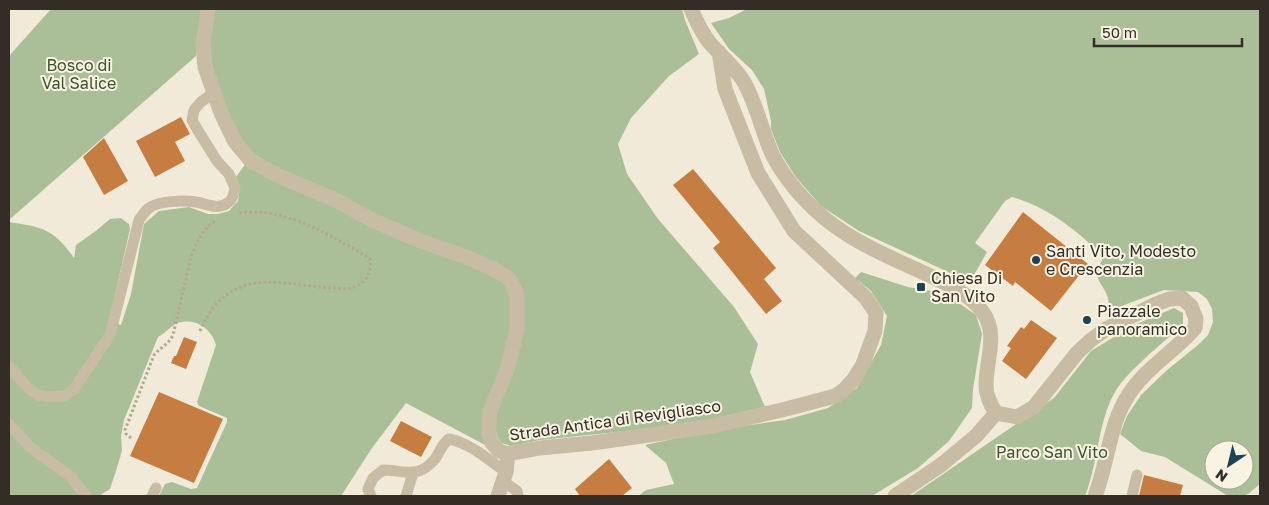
<svg xmlns="http://www.w3.org/2000/svg" width="1269" height="505" font-family="'Golos Text',sans-serif">
<style>
.green{fill:#aabf98;fill-rule:evenodd}
.building{fill:#c57d41}
.lines{fill:none;stroke-linecap:round;stroke-linejoin:round}
.path{stroke:#b4a78e;stroke-width:3;stroke-dasharray:2.5 2.5;stroke-linecap:butt}
.lane{stroke:#c8bca4;stroke-width:11}
.street{stroke:#c8bca4;stroke-width:15}
.poi-dot{fill:#1c4454;stroke:#f9f3e4;stroke-width:2}
.labels{text-anchor:middle;stroke-width:4;stroke-linejoin:round;paint-order:stroke}
.park-label{font-size:16px;fill:#3a512a;stroke:#f9f3e4}
.poi-label{font-size:16px;fill:#342d26;stroke:#f9f3e4;text-anchor:start}
.street-label{font-size:16px;fill:#342d26;stroke:#f9f3e4}
</style>
<rect width="100%" height="100%" fill="#f1ead8"/>
<path class="green" d="M51 9H203L198 36 196 56 9 220V56Z
M213 9H682L685 20 699 54 669 76 631 118 618 144 627 174 658 219 734 307 758 344 750 372 765 407 694 424 540 440 511 446 502 443 498 438 494 424 519 285 408 229 277 168 254 154 241 140 227 113 214 77 209 42Z
M747 9H1260V484L1248 494 1242 496H1228L1165 457 1141 451 1120 434 1127 416 1141 395 1166 371 1198 345 1208 335 1213 322 1212 309 1207 299 1198 292 1164 290 1119 307 1109 305C1108 289 1099 286 1096 272L1103 258 1100 253C1074 228 1047 207 1012 197L1005 201 975 243 987 252 970 282 859 231 821 206 795 176 780 152 771 129V121L764 89 752 70 729 49 711 23 729 18ZM1214 450H1244V480H1214Z
M246 163 497 276 511 291 514 312 485 445 406 403 372 448 341 496H159L165 484 172 482 191 489 197 488 227 422V418L199 406 197 402 216 345C212 329 195 317 178 323 170 326 166 333 158 337L124 420 121 436 122 451 115 474 110 489 99 496H9V222C42 227 54 229 74 258L76 245 97 230 110 219 121 218 129 224 130 229 109 321 121 325 131 294 144 224 159 211 189 207 208 214H218L229 211 238 201 240 188 236 177Z
M861 272 908 287 932 291 956 301 976 315 982 334 973 389 972 408 949 441 918 468 872 496H638L646 490 674 484 666 463 645 445 710 431 785 420 828 408 857 388 881 345 887 316 871 291 855 278Z
M1174 308 1183 313V325C1163 343 1128 370 1115 392 1098 421 1098 464 1085 496H911L1054 398 1091 351 1132 326Z"/>
<path class="building" d="M181 117 190 134 175 142 185 161 155 177 136 141Z
M104 138 128 181 104 195 83 157Z
M693 169 776 268 764 279 782 301 766 314 713 248 720 242 673 185Z
M1023 212 1088 264 1051 311 1015 282 1013 286 985 265Z
M1031 320 1057 338 1026 379 1002 361 1011 348 1007 346 1021 327 1024 329Z
M184 337 197 342 186 369 171 363 174 356H176Z
M159 392 223 419 194 483 130 456Z
M401 421 432 437 421 457 390 441Z
M609 459 632 488 622 496H580L575 489Z
M1144 475 1183 485 1180 496H1139Z"/>
<g class="lines">
<path class="path" d="M200 331C208 312 221 294 241 287 269 276 303 287 333 288 339 288 346 290 352 288 366 284 372 272 370 259L363 254C324 233 286 207 239 213
M131 438 126 434 125 430 154 355C161 347 169 344 173 335L191 257 197 242 208 226 215 221"/>
<path class="lane" d="M9 366 27 387 37 395 51 397 65 396 74 389 110 335 139 220C142 216 145 211 149 208 158 201 184 200 196 202 208 204 218 211 229 202 233 199 234 193 235 188L229 174 217 161 197 129 192 120 194 110 201 102 213 93
M9 424 31 448 70 476 86 496
M504 482 517 491 518 496
M152 496 156 488
M371 496 368 489 373 478 383 470C405 470 417 480 435 459 440 452 441 445 449 439 470 443 489 460 506 472
M406 496 413 473
M1132 496 1137 475"/>
<path class="street" d="M208 9 203 45 205 67 221 113 235 142 251 161 279 176 338 201 372 220 418 240 469 258 493 269 507 277 511 282 517 295V329L507 370 490 411 489 422V434L492 443 499 451 508 454 540 448 592 443 713 426 786 409 835 396 844 390 854 379 863 364 875 331 876 313 866 298 794 231 758 173 725 89 719 52
M691 9C696 20 701 32 709 42 720 55 735 67 744 82 757 105 762 132 773 156 789 186 816 215 845 233 869 249 896 260 922 272 943 282 968 292 982 311 999 333 986 360 986 385 986 395 990 404 996 413L1017 417 1034 407 1077 353 1091 340 1106 329 1156 304 1169 299 1182 298 1191 306 1196 319 1195 328C1175 351 1146 368 1129 394 1109 424 1108 463 1095 496
M498 496 506 472 508 454
M895 496 941 465 976 436 996 413"/>
</g>
<g class="poi-dot">
<circle cx="1036" cy="260" r="5"/>
<rect x="916" y="282" width="10" height="10" rx="2.5"/>
<circle cx="1087" cy="320" r="5"/>
</g>
<g class="labels">
<g class="park-label">
<text x="79" y="71">Bosco di<tspan x="79" dy="18">Val Salice</tspan></text>
<text x="1052" y="458">Parco San Vito</text>
</g>
<g class="poi-label">
<text x="1046" y="257">Santi Vito, Modesto<tspan x="1046" dy="18">e Crescenzia</tspan></text>
<text x="931" y="284">Chiesa Di<tspan x="931" dy="18">San Vito</tspan></text>
<text x="1097" y="317">Piazzale<tspan x="1097" dy="18">panoramico</tspan></text>
</g>
<g class="street-label">
<text transform="translate(615 420) rotate(-8)" y="6">Strada Antica di Revigliasco</text>
</g>
</g>
<rect width="1269" height="505" fill="none" stroke="#342d26" stroke-width="20"/>
<g transform="translate(1229 465) rotate(215)"><circle r="24" fill="#f9f3e4" stroke="#aaa498"/>
<path d="M0-4L9 19L0 12L-9 19Z" fill="#1c4454"/>
<text y="-8" font-size="14" font-weight="bold" text-anchor="middle" fill="#342d26">N</text>
</g>
<path d="M1094 38v8h148v-8" fill="none" stroke="#342d26" stroke-width="2.5"/>
<text x="1102" y="38" font-size="15" fill="#342d26" stroke="#f9f3e4" stroke-width="4" paint-order="stroke">50 m</text>
</svg>
